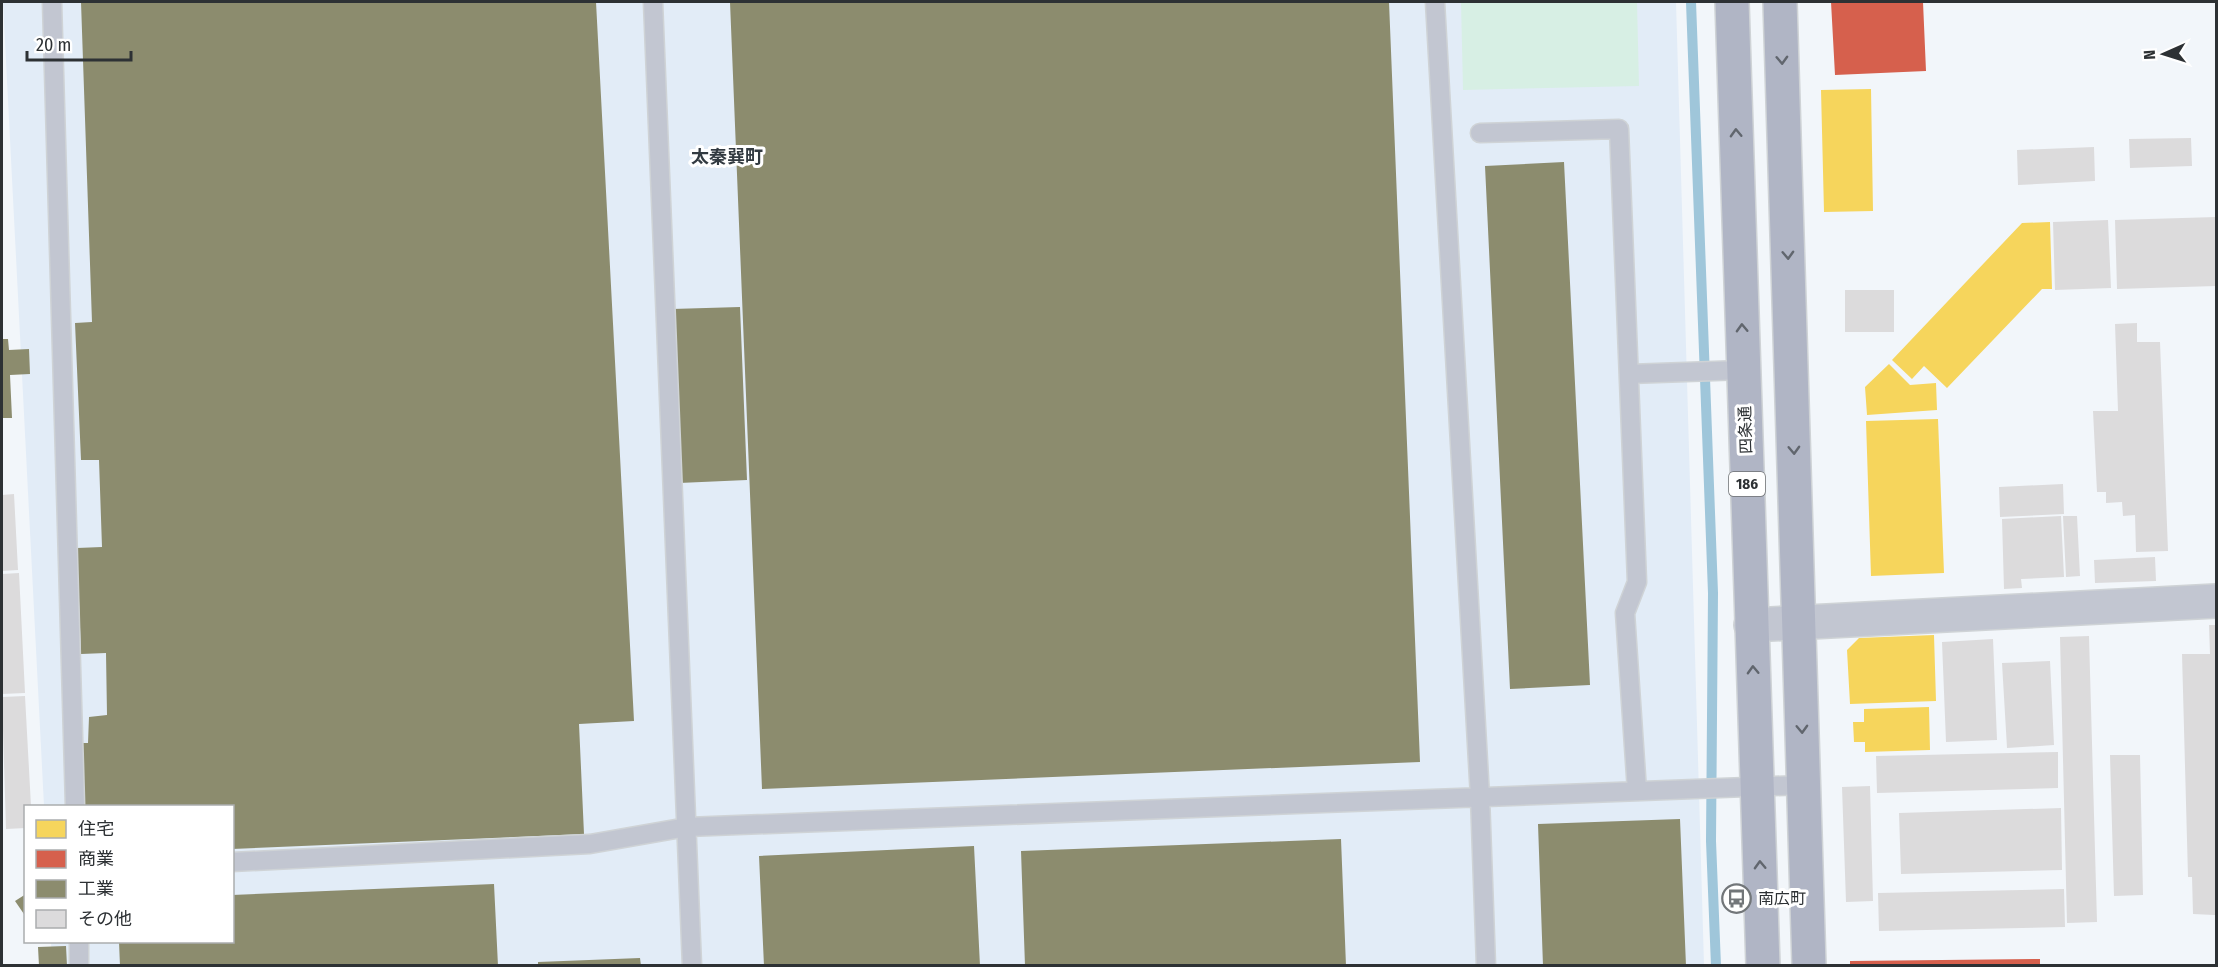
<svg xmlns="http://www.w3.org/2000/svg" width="2218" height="967" font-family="'Fira Sans Condensed','Noto Sans JP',sans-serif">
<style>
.built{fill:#e2ecf7}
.green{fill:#d7efe4}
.homes{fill:#f6d55c}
.shops{fill:#d6604d}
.industry{fill:#8c8c6e}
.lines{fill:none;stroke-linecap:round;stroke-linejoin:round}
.stream{stroke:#9fc6da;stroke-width:10}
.building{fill:#dcdbdc}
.lane-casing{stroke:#cfd3d6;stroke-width:21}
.street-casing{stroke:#cfd3d6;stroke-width:36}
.primary-casing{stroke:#cfd3d6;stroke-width:36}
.lane{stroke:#c2c6d1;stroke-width:18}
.street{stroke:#c2c6d1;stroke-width:33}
.primary{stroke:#b0b5c5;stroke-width:33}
.oneway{stroke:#61666e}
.labels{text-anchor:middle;stroke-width:6;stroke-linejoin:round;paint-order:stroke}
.shield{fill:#fff;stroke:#6c6f71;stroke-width:1.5}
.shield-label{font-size:15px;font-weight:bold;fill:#2d3134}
.street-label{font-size:16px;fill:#2d3134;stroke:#fff}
.poi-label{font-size:16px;fill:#2d3134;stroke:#fff;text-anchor:start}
.neighbourhood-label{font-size:18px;font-weight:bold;fill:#323a41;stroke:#fff}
</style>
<rect width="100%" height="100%" fill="#f2f6fa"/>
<path class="built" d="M3 2H1676L1704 965H52L51 942H232V806H44Z"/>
<path class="green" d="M1461 2H1637L1639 86 1463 90Z"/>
<path class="homes" d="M1871 89 1873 211 1824 212 1821 90Z
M2050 222 2052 289H2042L1947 388 1924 366 1912 379 1892 360 2022 223Z
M1889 364 1910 385 1936 383 1937 410 1867 415 1865 387Z
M1938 419 1944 573 1871 576 1866 421Z
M1934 635 1936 701 1850 704 1847 650 1859 638Z
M1929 707 1930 750 1865 752V742H1854L1853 722H1864V709Z"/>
<path class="shops" d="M1831 2H1923L1926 71 1835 75Z
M2040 959V966H1850V961Z"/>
<path class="industry" d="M81 2H596L634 721 579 724 584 834 232 849V806H80L76 743H88L89 717 107 715 106 653 81 654 77 548 102 547 99 460H81L75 323 92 322Z
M730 2H1389L1420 762 762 789Z
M1564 162 1590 685 1510 689 1485 166Z
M740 307 747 480 679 483 672 309Z
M2 339H8L9 350 29 349 30 374 10 375 12 418H2Z
M1680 819 1686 966H1543L1538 824Z
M1341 839 1346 966H1025L1021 851Z
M974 846 980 966H764L759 856Z
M494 884 498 966H120L119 942H232V895Z
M26 894V917L15 901Z
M66 946 67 966H39L38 947Z
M640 958 641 966H538V962Z"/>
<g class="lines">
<path class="stream" d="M1691 2 1713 593 1711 841 1716 966"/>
</g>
<path class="building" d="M2191 138 2192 166 2130 168 2129 139Z
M2094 147 2095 181 2018 185 2017 150Z
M2216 217V286L2117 289 2115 220Z
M2108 220 2111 288 2055 290 2053 222Z
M1845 290H1894V332H1845Z
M2137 323V342H2160L2168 551 2136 552 2135 515 2123 516 2122 502 2106 503V492H2097L2093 411H2118L2115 324Z
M2063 484 2064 514 2000 517 1999 487Z
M14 494 18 570 2 571V495Z
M2061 516 2064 577 2021 579 2022 588 2004 589 2002 519Z
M2063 516H2077L2080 576 2066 577Z
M2155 557 2156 581 2095 583 2094 560Z
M19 573 25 693 2 694V574Z
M2209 625H2216V915H2214L2193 914 2192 877H2188L2182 654H2210Z
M2089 636 2097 922 2067 923 2060 637Z
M1993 639 1997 740 1946 742 1942 642Z
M2050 661 2054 745 2007 748 2002 663Z
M25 696 31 806H26V828L6 829 2 697Z
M2058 752V788L1877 793 1876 756Z
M2110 755H2140L2143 895 2114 896Z
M1870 786 1873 901 1846 902 1842 787Z
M2061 808 2062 870 1901 874 1899 813Z
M2064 889 2065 927 1879 931 1878 893Z"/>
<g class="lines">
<defs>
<path id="lane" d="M52 2 75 806
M653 2 692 966
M1435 2 1480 797 1486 966
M1480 133 1619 129 1637 582 1625 613 1637 791
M1629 374 1743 370
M232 862 590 844 687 827 1803 785
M79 942V966"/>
<path id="street" d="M1751 625 2216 601"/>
<path id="primary" d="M1732 2 1763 966
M1780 2 1809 966"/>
</defs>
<use href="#lane" class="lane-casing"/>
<use href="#street" class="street-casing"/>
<use href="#primary" class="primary-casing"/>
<use href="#lane" class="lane"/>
<use href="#street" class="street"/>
<use href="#primary" class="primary"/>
</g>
<defs><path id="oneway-chevron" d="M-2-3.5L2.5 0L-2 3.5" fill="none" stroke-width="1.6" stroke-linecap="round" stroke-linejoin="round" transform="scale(1.5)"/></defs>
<g class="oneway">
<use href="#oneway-chevron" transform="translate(1782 60) rotate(88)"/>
<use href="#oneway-chevron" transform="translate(1736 133) rotate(-92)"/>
<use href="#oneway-chevron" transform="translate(1788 255) rotate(88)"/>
<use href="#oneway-chevron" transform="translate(1742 328) rotate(-92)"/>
<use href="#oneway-chevron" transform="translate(1794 450) rotate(88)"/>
<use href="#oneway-chevron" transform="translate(1753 670) rotate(-92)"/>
<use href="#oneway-chevron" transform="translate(1802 729) rotate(88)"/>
<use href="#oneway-chevron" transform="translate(1760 865) rotate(-92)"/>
</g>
<defs>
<symbol id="bus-ring" viewBox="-11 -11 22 22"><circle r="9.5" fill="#fff" stroke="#727679" stroke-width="1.5"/><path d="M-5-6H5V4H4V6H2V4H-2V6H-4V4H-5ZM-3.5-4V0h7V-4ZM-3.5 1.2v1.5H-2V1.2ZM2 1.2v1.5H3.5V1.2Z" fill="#727679"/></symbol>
</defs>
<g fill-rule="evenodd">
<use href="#bus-ring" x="1720" y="882" width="33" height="33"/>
</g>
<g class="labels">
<rect class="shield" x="1729" y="472" width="36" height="24" rx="4.5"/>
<g class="shield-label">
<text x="1747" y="489">186</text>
</g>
<g class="street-label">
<text transform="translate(1745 430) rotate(-92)" y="6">四条通</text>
</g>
<g class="poi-label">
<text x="1758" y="904">南広町</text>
</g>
<g class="neighbourhood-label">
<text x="727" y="163">太秦巽町</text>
</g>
</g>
<rect width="2218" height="967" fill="none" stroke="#2d3134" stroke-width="6"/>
<rect x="24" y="805" width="210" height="138" fill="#ffffff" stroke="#abadae" stroke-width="1.5"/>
<rect x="36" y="820" width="30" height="18" fill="#f6d55c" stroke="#abadae" stroke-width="1.5"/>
<text x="78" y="835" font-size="18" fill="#2d3134">住宅</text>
<rect x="36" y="850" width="30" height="18" fill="#d6604d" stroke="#abadae" stroke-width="1.5"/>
<text x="78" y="865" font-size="18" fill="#2d3134">商業</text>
<rect x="36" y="880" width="30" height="18" fill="#8c8c6e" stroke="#abadae" stroke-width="1.5"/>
<text x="78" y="895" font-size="18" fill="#2d3134">工業</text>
<rect x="36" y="910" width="30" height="18" fill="#dcdbdc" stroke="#abadae" stroke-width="1.5"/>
<text x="78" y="925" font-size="18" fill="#2d3134">その他</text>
<g transform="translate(2164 54) rotate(267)" stroke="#ffffff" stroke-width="4.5" paint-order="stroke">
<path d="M0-4.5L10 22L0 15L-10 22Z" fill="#2d3134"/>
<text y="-9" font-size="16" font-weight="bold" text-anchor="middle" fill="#2d3134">N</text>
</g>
<path d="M27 51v9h104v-9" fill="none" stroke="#2d3134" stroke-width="3"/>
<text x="36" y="51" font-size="18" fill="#2d3134" stroke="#ffffff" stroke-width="4.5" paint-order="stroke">20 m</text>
</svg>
